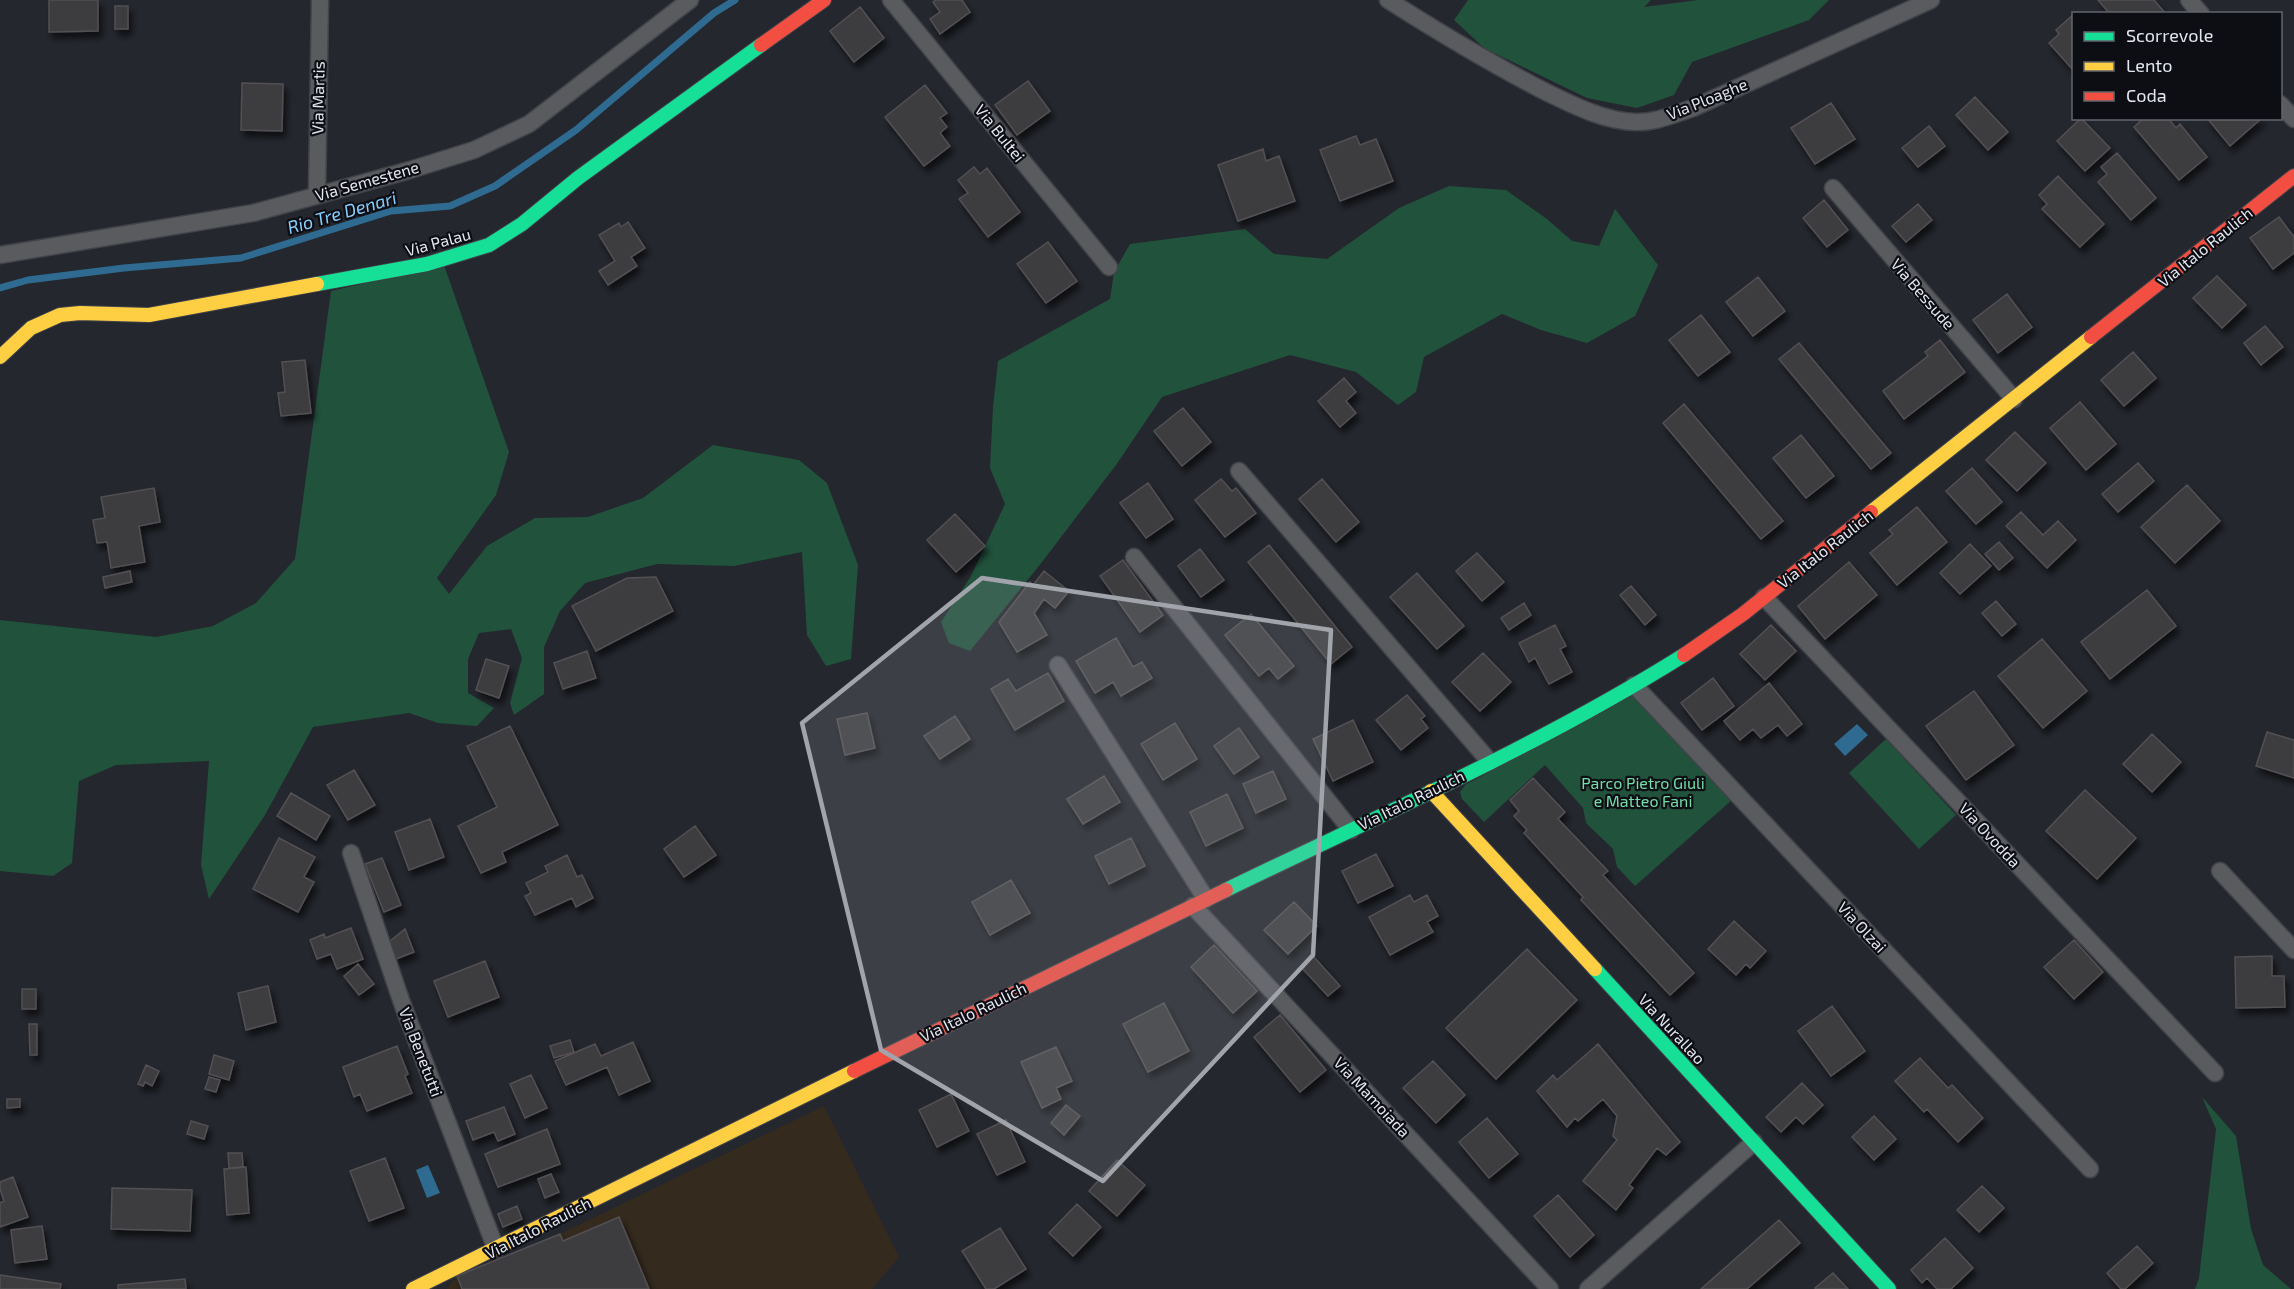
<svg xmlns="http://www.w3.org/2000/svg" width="2294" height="1289" font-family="'Exo 2',sans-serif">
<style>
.industrial{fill:#342a1e}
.green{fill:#21523c}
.water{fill:#2f6b91}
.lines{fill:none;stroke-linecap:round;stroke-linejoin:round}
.stream{stroke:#2f6b91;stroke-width:7}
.building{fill:#3e3c3f;stroke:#525053;stroke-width:1.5;filter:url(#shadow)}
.street-casing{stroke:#414349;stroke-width:19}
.fast-casing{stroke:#414349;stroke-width:16}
.slow-casing{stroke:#414349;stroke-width:16}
.jam-casing{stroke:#414349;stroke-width:16}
.street{stroke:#595b5f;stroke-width:16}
.fast{stroke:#16e098;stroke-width:14}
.slow{stroke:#ffcf43;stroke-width:14}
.jam{stroke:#f24e42;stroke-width:14}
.marked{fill:#a1a4ab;fill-opacity:0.2;stroke:#a1a4ab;stroke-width:4.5;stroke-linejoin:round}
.labels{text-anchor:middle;stroke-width:4.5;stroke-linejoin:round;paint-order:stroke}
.street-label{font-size:16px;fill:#e4e7ef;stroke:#0d0e14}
.park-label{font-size:16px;fill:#75dda9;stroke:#0d0e14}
.water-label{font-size:18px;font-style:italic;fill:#88ceff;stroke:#0d0e14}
</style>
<defs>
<filter id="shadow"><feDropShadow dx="3.5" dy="6" stdDeviation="3" flood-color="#0009"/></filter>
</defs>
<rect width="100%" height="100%" fill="#24272e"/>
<path class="industrial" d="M824 1106 899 1257 872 1289H446L457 1276 560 1234Z"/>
<path class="green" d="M1468 0H1651L1644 7 1698 0H1829L1809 20 1692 62 1674 95 1637 108 1587 98 1484 48 1454 20Z
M1449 186 1506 190 1547 219 1572 241 1599 246 1615 209 1658 265 1635 316 1587 343 1541 330 1502 314 1424 357 1416 392 1398 405 1356 372 1290 355 1162 397 1116 465 1039 566 970 651 949 643 941 622 971 576 1005 504 990 468 993 407 998 361 1110 299 1114 272 1130 244 1245 229 1274 254 1327 259 1399 208Z
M444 265 509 452 496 495 437 578 449 594 487 546 535 518 588 517 643 498 713 445 799 460 827 483 858 565 851 659 826 666 807 635 802 552 734 566 657 564 585 583 560 611 544 647V694L514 715 510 703 522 658 511 629 479 633 468 659V693L494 708 477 726 438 723 409 713 313 727 265 815 209 899 201 865 209 761 116 765 79 781 72 863 53 876 0 871V620L156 637 213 626 256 603 295 559 331 291Z
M1635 694 1733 799 1635 886 1617 867 1613 849 1586 823 1583 808 1545 765 1484 822 1462 799 1460 792 1465 785Z
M1886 739 1956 815 1919 849 1849 773Z
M2202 1097 2236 1136 2251 1229 2263 1265 2291 1289H2195L2199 1278 2216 1129Z"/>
<path class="water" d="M1857 724 1868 735 1845 756 1834 744Z
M428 1165 440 1193 427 1198 416 1170Z"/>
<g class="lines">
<path class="stream" d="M0 288 28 280 124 268 241 258 391 211 450 206 495 186 576 130 714 13 735 0"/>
</g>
<path class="building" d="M49 0H98V31L49 32Z
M936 0H962L970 12 940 34 930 19 940 12 933 2Z
M2098 0H2154L2166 14H2110Z
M115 6H128V29H115Z
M860 7 884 38 854 62 830 31Z
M2074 14V71L2049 43 2059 34 2056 30Z
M1028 81 1050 111 1017 135 995 105Z
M242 83 283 84 282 131 241 130Z
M925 85 947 113 940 118 947 127 940 133 950 146 924 166 885 117Z
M1975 97 2008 132 1988 150 1956 115Z
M1831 103 1855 139 1815 164 1791 128Z
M2081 118 2110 148 2085 171 2057 141Z
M2144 118H2168L2176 128 2180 124 2207 157 2179 180 2134 127Z
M2207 118H2262L2230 146Z
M1929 126 1945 146 1918 167 1902 148Z
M1356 136 1360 145 1376 139 1393 181 1340 201 1320 150Z
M1263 149 1266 161 1279 156 1295 201 1238 221 1218 165Z
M2117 153 2156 198 2131 220 2098 182 2107 174 2101 167Z
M974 167 980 174 987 168 1020 212 988 237 959 199 968 193 958 180Z
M2058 176 2104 224 2080 247 2042 209 2047 204 2039 195Z
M1824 200 1848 230 1827 247 1803 218Z
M1918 204 1932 220 1906 242 1892 226Z
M2279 217 2294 237V253L2273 269 2250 238Z
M628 222 645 248 631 257 637 266 608 285 599 271 615 261 599 235 619 223 621 227Z
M1048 242 1077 281 1046 303 1017 264Z
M2217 276 2246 305 2222 328 2193 298Z
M1758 277 1785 311 1753 336 1726 302Z
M2007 294 2032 327 1998 353 1973 320Z
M1701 315 1730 352 1698 376 1669 340Z
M2265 326 2283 347 2261 365 2244 343Z
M1940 340 1965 372 1904 419 1883 391 1928 356 1925 352Z
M1799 343 1891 453 1871 469 1779 359Z
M2133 352 2156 378 2124 406 2101 380Z
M305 360 311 413 281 416 278 393 285 392 282 362Z
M1344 378 1356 392 1346 401 1356 413 1340 427 1318 401Z
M2080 402 2116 444 2086 470 2050 428Z
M1684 404 1783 521 1761 539 1663 423Z
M1183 408 1211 442 1182 466 1154 431Z
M2015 432 2046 463 2017 491 1986 460Z
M1801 435 1834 476 1806 498 1773 458Z
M2138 463 2154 481 2118 512 2102 494Z
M1972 468 2002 502 1976 524 1946 491Z
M1221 479 1232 491 1236 488 1256 513 1225 537 1195 500Z
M1322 479 1359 522 1336 542 1299 499Z
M1148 483 1173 519 1146 538 1120 503Z
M2187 485 2220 521 2175 563 2141 527Z
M154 488 160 522 139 526 145 562 111 568 107 542 97 543 93 520 105 518 101 497Z
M1917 507 1947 542 1897 585 1870 553 1893 534 1889 530Z
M2021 512 2043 535 2058 521 2076 540 2047 568 2006 526Z
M955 514 985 546 956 572 927 540Z
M1999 542 2013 558 1999 570 1985 554Z
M1970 544 1991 566 1960 594 1940 573Z
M1269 545 1352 647 1331 664 1248 562Z
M1200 549 1224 580 1201 597 1178 566Z
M1477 553 1504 582 1482 601 1456 571Z
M1123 560 1163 615 1140 632 1100 576Z
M1849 562 1877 595 1825 639 1798 606Z
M130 571 132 582 105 588 103 577Z
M1044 571 1069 591 1055 608 1044 599 1034 613 1047 635 1017 652 999 622 1030 582 1033 585Z
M1417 573 1464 626 1437 649 1390 597Z
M656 577 673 611 596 651 572 606 627 578Z
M1631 586 1656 615 1645 625 1620 595Z
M2147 590 2176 626 2110 679 2081 642Z
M1996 601 2016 624 2002 636 1982 613Z
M1524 603 1531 615 1509 630 1501 618Z
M1251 614 1294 666 1278 679 1269 668 1259 676 1225 635Z
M1555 625 1566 646 1560 649 1572 672 1549 684 1535 658 1529 662 1519 643Z
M1771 625 1796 651 1765 680 1740 654Z
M1116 638 1133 667 1142 662 1152 678 1121 696 1113 682 1095 693 1076 661Z
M2042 639 2087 691 2043 728 1998 676Z
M587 651 596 678 563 689 554 663Z
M1483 653 1511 682 1480 711 1452 682Z
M486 659 509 666 499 698 476 690Z
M1048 673 1064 701 1015 730 991 689 1008 679 1016 691Z
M1713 678 1734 706 1702 730 1681 703Z
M1769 683 1802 724 1787 736 1778 725 1761 738 1753 729 1740 740 1724 721Z
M1974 691 2014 745 1966 780 1926 726Z
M1407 695 1425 716 1421 719 1428 728 1401 750 1376 720Z
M867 713 875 748 845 755 837 719Z
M955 716 970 739 940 759 924 736Z
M1353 720 1373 762 1333 781 1313 739Z
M1175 723 1197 759 1163 780 1141 744Z
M510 726 558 825 502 852 506 862 481 873 458 826 497 807 467 746Z
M1239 728 1259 757 1234 774 1214 746Z
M2267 732 2294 740V778L2256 766Z
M2152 734 2181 762 2152 792 2123 764Z
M354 770 375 805 348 820 327 785Z
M1273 771 1286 799 1256 813 1243 784Z
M1104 776 1120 802 1083 824 1067 799Z
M1533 778 1565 812 1558 819 1608 871 1603 875 1694 973 1670 995 1581 900 1583 897 1524 833 1527 830 1514 816 1519 811 1510 800Z
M2085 790 2136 838 2097 879 2046 831Z
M291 793 330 816 316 840 277 816Z
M1227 794 1243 828 1206 846 1190 812Z
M430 819 444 857 409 870 395 832Z
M695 826 716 855 684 877 664 849Z
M279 838 315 857 304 877 314 882 298 912 253 889Z
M1131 838 1145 866 1109 884 1095 856Z
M1376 854 1393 886 1358 903 1342 871Z
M567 855 577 877 582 875 593 898 576 907 572 898 535 915 525 896 531 893 526 883 548 872 545 866Z
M382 858 401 905 384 912 365 864Z
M1011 880 1030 913 990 935 972 902Z
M1410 895 1414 902 1427 895 1438 916 1427 922 1433 932 1390 955 1369 917Z
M1294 902 1317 926 1288 954 1264 930Z
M1734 921 1766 951 1750 968 1746 964 1736 975 1708 949Z
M351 928 363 959 337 969 331 954 317 959 310 940 324 934 325 938Z
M405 929 414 952 396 959 389 942Z
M2074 940 2103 972 2074 999 2044 967Z
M1214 945 1257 991 1233 1013 1191 967Z
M1527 949 1577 1000 1496 1079 1446 1028Z
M1313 956 1340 986 1328 996 1301 967Z
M2272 956V976H2284L2285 1007 2236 1008 2235 957Z
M485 961 499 997 448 1017 434 981Z
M358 964 374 984 359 995 344 976Z
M268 986 276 1022 246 1030 238 993Z
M22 989H36V1009H22Z
M1164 1003 1189 1051 1148 1072 1123 1024Z
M1832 1006 1865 1051 1831 1076 1798 1031Z
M1280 1015 1326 1070 1300 1092 1254 1037Z
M29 1024H37V1055H30Z
M570 1040 574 1052 554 1058 550 1046Z
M633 1042 650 1081 619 1095 607 1067 566 1085 555 1061 595 1044 601 1056Z
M1598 1044 1680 1142 1666 1155 1657 1148 1629 1185 1633 1188 1616 1210 1583 1181 1617 1140 1613 1136 1617 1116 1603 1099 1578 1121 1575 1118 1567 1127 1537 1091 1553 1075 1557 1080Z
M397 1046 408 1074 405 1076 412 1093 367 1111 360 1094 354 1097 343 1067Z
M1056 1047 1072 1081 1056 1088 1061 1099 1042 1108 1021 1062Z
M214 1055 234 1061 229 1080 209 1074Z
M1920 1058 1948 1088 1952 1085 1983 1118 1958 1142 1927 1109 1924 1112 1895 1081Z
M1433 1061 1465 1095 1436 1123 1403 1088Z
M146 1065 159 1071 152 1086 145 1082 143 1086 138 1084Z
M531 1075 547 1108 525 1118 510 1084Z
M209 1077 220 1080 216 1092 205 1089Z
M1802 1083 1823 1105 1803 1124 1796 1117 1781 1132 1766 1117Z
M951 1094 969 1131 937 1147 919 1110Z
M7 1099H20V1107L7 1108Z
M1066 1105 1080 1116 1064 1135 1051 1123Z
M504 1107 515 1134 498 1141 494 1132 473 1140 466 1121Z
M1874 1116 1896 1139 1874 1160 1852 1137Z
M1487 1118 1518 1154 1489 1178 1459 1142Z
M1006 1120 1025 1162 997 1175 977 1134Z
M191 1121 208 1126 204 1139 187 1134Z
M547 1129 560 1164 498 1187 485 1154Z
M228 1153H242L243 1167 229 1168Z
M385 1158 404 1208 369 1221 350 1171Z
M1117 1160 1145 1185 1117 1216 1089 1191Z
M246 1167 249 1213 227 1215 224 1169Z
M551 1174 559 1192 545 1198 538 1179Z
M13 1177 28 1217 0 1227V1203L4 1201 0 1189V1182Z
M1982 1186 2004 1208 1979 1232 1957 1210Z
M112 1188 192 1190 190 1231 111 1229Z
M1558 1195 1594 1235 1570 1257 1534 1216Z
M1077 1204 1101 1227 1073 1256 1049 1233Z
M517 1206 522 1219 503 1227 498 1214Z
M619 1217 649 1289H462L457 1276 560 1234 563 1241Z
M1779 1220 1800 1243 1747 1289H1701Z
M42 1226 47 1259 15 1263 11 1230Z
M1000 1228 1026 1269 994 1289H986L962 1251Z
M1945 1238 1973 1268 1951 1289H1937L1927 1278 1922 1283 1911 1270Z
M2137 1246 2153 1263 2125 1289H2121L2107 1273Z
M1833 1273 1848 1289H1816L1815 1288Z
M0 1275 61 1284 60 1289H0Z
M185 1279 186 1289H118V1285Z"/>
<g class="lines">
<defs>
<path id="street" d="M891 0 1109 267
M1388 0C1440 33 1493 65 1548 93 1575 106 1604 121 1635 122 1655 123 1674 114 1693 108L1931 0
M2189 0 2201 14
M2280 104 2294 119
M1833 188 2014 399
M317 195 320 0
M0 255 253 213 410 170 474 150 529 124 690 0
M1239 471 1490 762
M1134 557 1351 830
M1764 597 2215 1073
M1058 665 1206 899
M1634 685 2090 1169
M351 853 402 1003 496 1249
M2220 871 2294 950
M1193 906 1550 1289
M1588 1289 1754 1142"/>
<path id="fast" d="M317 284 427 264 489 245 522 224 578 178 761 45
M1226 890C1380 815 1539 746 1684 655
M1595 969 1889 1289"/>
<path id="slow" d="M0 357 31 328 60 315 80 313 149 315 317 284
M1871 512 2091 337
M1431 791 1595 969
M413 1289 854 1071"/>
<path id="jam" d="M761 45 824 0
M2091 337 2294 176
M1684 655 1743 614 1871 512
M854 1071 1226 890"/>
</defs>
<use href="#street" class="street-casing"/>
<use href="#fast" class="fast-casing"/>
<use href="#slow" class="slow-casing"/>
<use href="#jam" class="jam-casing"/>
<use href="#street" class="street"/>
<use href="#fast" class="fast"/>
<use href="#slow" class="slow"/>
<use href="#jam" class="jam"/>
</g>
<path class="marked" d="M982 578 1331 630 1313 955 1103 1181 881 1050 802 723Z"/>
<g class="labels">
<g class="street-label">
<text transform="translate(318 98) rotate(-89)" y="6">Via Martis</text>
<text transform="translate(1707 99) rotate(-22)" y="6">Via Ploaghe</text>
<text transform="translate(1000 133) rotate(51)" y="6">Via Bultei</text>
<text transform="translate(367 181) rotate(-16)" y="6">Via Semestene</text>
<text transform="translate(438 242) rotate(-15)" y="6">Via Palau</text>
<text transform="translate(2205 247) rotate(-39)" y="6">Via Italo Raulich</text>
<text transform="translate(1923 294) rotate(49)" y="6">Via Bessude</text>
<text transform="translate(1825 549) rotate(-38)" y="6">Via Italo Raulich</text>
<text transform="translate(1411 800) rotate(-26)" y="6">Via Italo Raulich</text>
<text transform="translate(1990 835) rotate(47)" y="6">Via Ovodda</text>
<text transform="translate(1862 927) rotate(47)" y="6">Via Olzai</text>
<text transform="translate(973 1012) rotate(-26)" y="6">Via Italo Raulich</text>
<text transform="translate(1672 1029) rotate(47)" y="6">Via Nurallao</text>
<text transform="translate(421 1052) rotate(69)" y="6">Via Benetutti</text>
<text transform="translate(1372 1097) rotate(47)" y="6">Via Mamoiada</text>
<text transform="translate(538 1228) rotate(-27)" y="6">Via Italo Raulich</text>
</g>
<g class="park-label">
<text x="1643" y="789">Parco Pietro Giuli<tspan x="1643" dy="18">e Matteo Fani</tspan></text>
</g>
<g class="water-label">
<text transform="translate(342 213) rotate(-16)" y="6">Rio Tre Denari</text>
</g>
</g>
<rect x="2072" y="12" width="210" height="108" fill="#0d0e14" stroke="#63656c" stroke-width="1.5"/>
<rect x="2084" y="32" width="30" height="9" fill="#16e098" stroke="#63656c" stroke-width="1.5"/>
<text x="2126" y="42" font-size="18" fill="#e4e7ef">Scorrevole</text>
<rect x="2084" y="62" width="30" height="9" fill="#ffcf43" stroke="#63656c" stroke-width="1.5"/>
<text x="2126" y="72" font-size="18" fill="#e4e7ef">Lento</text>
<rect x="2084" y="92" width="30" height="9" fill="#f24e42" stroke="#63656c" stroke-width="1.5"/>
<text x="2126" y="102" font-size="18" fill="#e4e7ef">Coda</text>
</svg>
